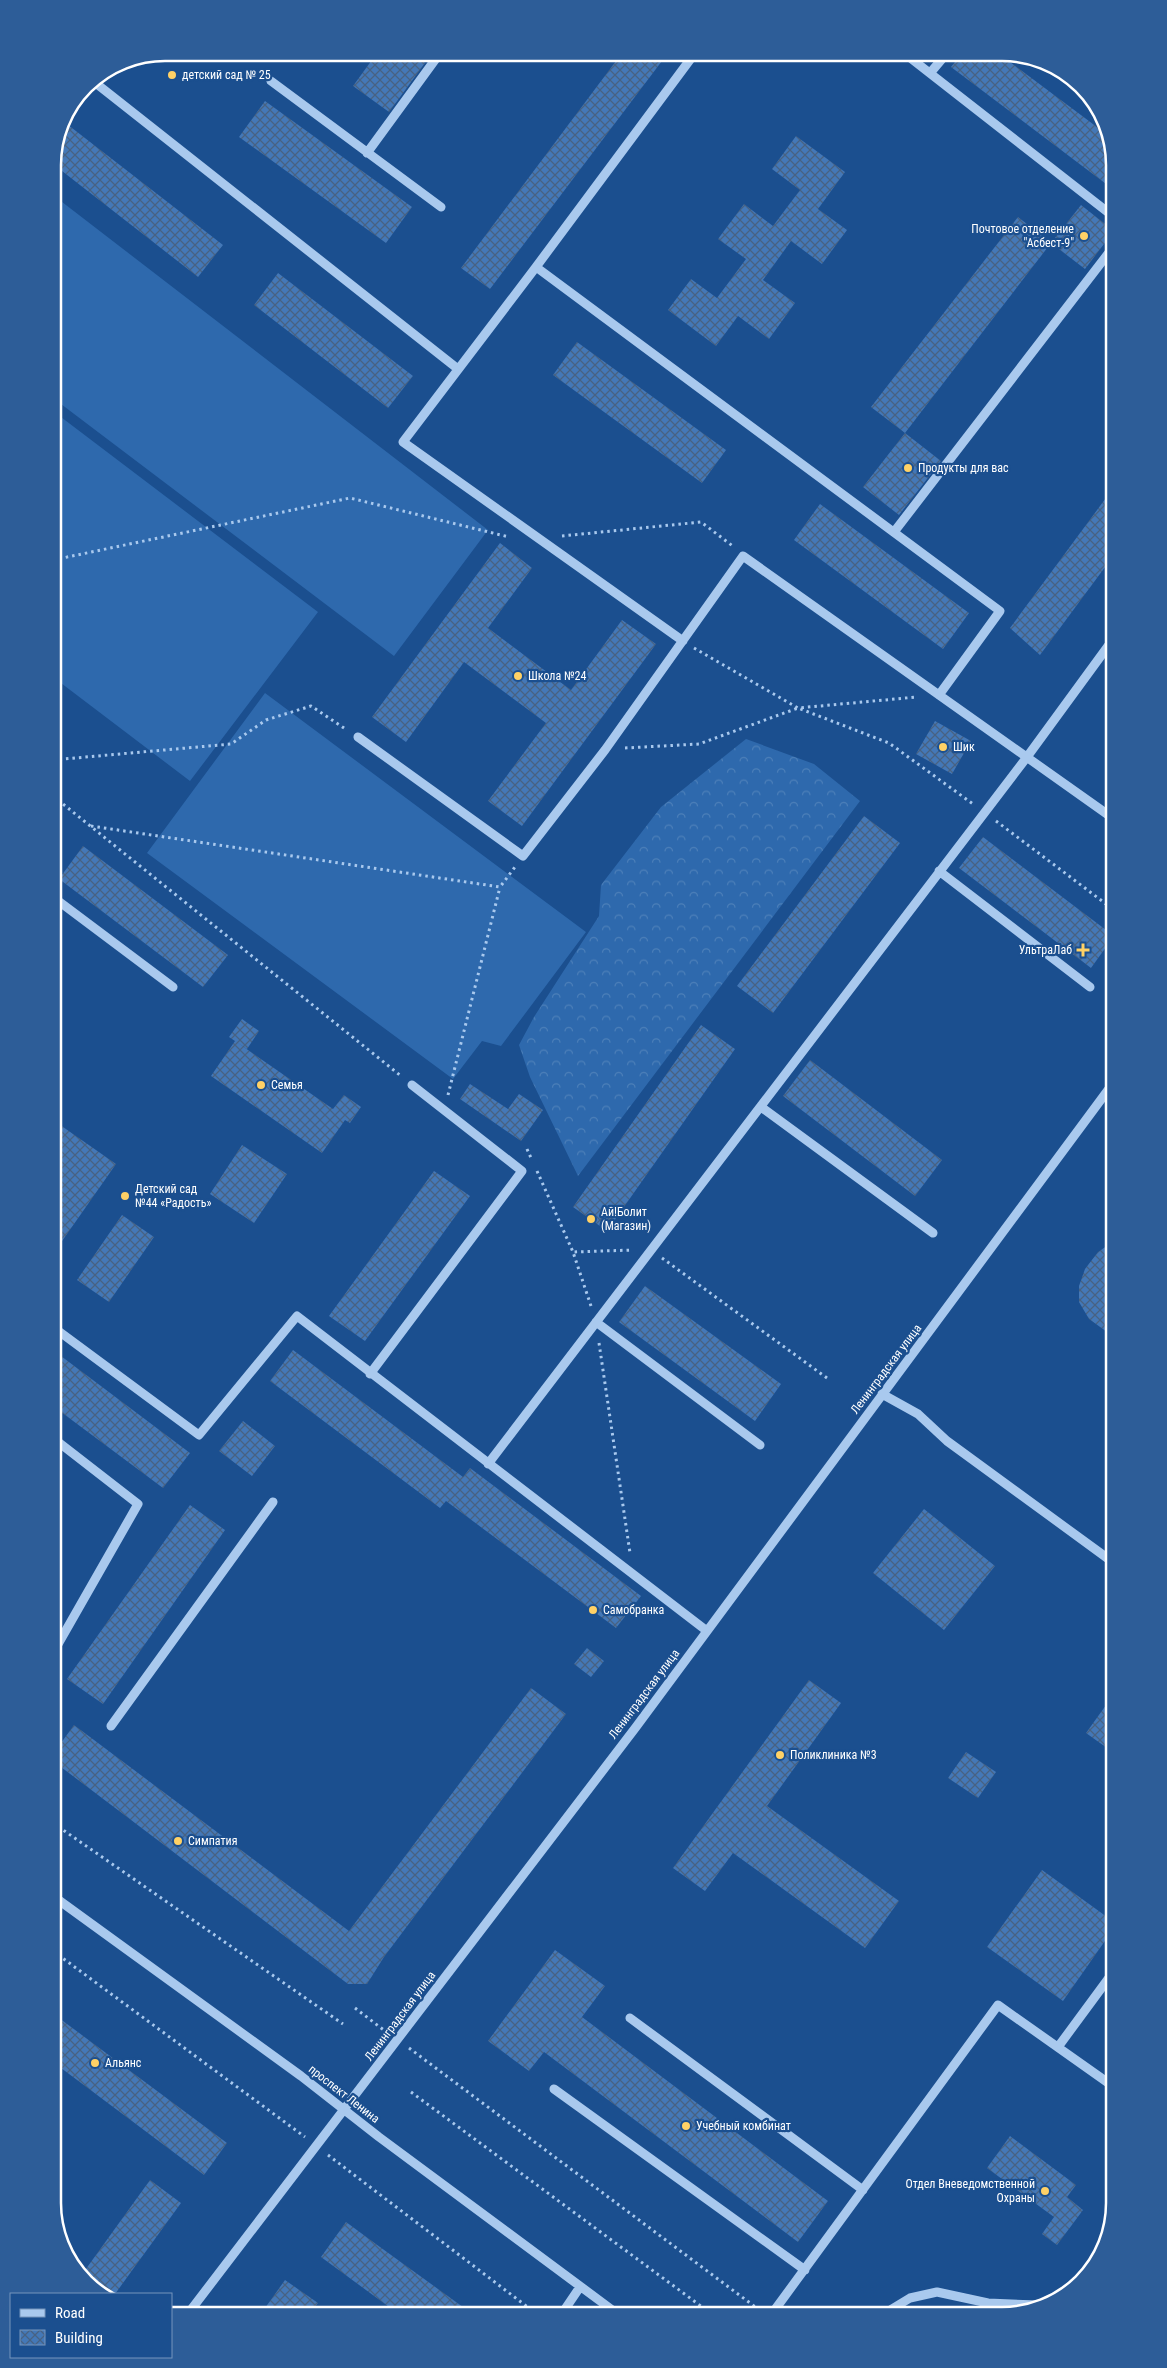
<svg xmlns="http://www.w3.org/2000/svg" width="1167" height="2368" font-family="'Roboto Condensed',sans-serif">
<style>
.grass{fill:#2e69ad}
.forest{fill:url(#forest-crowns)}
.building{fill:url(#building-cross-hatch)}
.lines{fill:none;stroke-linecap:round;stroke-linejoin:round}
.path{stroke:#a9c9ee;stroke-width:3;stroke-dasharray:2.5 4;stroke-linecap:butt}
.minor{stroke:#a9c9ee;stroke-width:9}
.poi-dot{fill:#ffd166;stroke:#1b4f8f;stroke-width:2}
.labels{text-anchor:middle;stroke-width:4.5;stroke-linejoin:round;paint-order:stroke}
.poi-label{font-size:12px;fill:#fff;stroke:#1b4f8f;text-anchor:start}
.street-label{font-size:12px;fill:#fff;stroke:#1b4f8f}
.rim{fill:none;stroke:#fff;stroke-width:2.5}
</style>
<defs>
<pattern id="forest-crowns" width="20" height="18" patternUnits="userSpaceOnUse" patternTransform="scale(1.25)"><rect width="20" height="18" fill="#2e69ad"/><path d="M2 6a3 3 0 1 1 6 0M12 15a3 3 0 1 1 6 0" fill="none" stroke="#4d80b9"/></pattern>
<pattern id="building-cross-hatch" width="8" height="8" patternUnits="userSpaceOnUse" patternTransform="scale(1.25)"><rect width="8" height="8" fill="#4478b7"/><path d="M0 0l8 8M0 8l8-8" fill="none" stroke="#486282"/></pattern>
</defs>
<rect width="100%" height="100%" fill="#1b4f8f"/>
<path class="grass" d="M53 195 488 530 394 656 53 398Z
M53 411 318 612 190 781 53 677Z
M265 693 586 932 501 1046 482 1041 453 1079 147 853Z"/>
<path class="forest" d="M746 739 814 764 860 801 578 1176 530 1077 519 1045 534 1017 599 916 601 885 661 807Z"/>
<path class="building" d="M377 53H411L425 63 389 112 353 86Z
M622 53H668L490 289 461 268Z
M962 53H998L1109 136 1114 166V190L951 67Z
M265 101 412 207 386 243 239 137Z
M63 121 223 245 198 277 53 164Z
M796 136 845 172 818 209 847 230 822 264 791 241 763 280 795 303 769 339 738 316 716 346 668 310 691 279 717 298 746 259 718 239 744 204 773 226 800 190 772 169Z
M1081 205 1114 231 1085 269 1051 243Z
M1018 217 1051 243 905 433 871 407Z
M278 273 413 376 388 408 254 305Z
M577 342 726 450 702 483 553 375Z
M905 433 941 461 899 515 863 487Z
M1114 487V555L1040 655 1010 628Z
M820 504 969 613 943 649 794 540Z
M500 543 532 568 488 628 571 690 622 620 656 644 522 826 488 801 546 723 464 662 406 742 372 717Z
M935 721 971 741 952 774 916 754Z
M864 816 900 843 773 1013 737 986Z
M983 837 1114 936 1091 968 959 868Z
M83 846 228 955 203 987 59 879Z
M242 1019 259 1031 247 1049 229 1037Z
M701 1025 735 1049 607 1231 573 1207Z
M235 1041 333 1109 344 1095 361 1107 350 1123 345 1120 322 1153 211 1076Z
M810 1060 942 1160 915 1196 783 1096Z
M470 1084 508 1109 519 1094 543 1110 521 1141 460 1099Z
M53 1120 116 1164 53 1254Z
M242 1145 287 1174 254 1223 210 1194Z
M434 1171 470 1196 365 1341 329 1316Z
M122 1215 154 1237 109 1302 77 1280Z
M1114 1241V1337L1089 1319 1079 1302V1286L1085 1269 1098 1252Z
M645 1286 781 1384 755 1421 619 1322Z
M53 1350 190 1453 163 1488 53 1406Z
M293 1350 463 1477 470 1468 641 1596 616 1628 446 1501 440 1508 270 1381Z
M243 1421 275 1446 252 1476 219 1451Z
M190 1505 225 1530 103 1704 67 1679Z
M924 1509 995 1566 944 1630 873 1573Z
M587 1648 604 1661 591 1677 574 1664Z
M809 1680 841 1703 767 1806 899 1901 865 1948 733 1853 705 1891 673 1868Z
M531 1688 566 1714 384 1957 367 1984H348L53 1761V1754L74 1725 349 1931Z
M1114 1694V1753L1086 1733Z
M966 1752 996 1772 978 1798 948 1778Z
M1042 1870 1114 1922V1928L1063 2001 987 1947Z
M555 1950 605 1986 582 2017 828 2201 798 2242 544 2052 529 2071 488 2041Z
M59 2018 227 2143 204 2175 53 2062V2028Z
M1010 2136 1076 2185 1067 2197 1083 2210 1057 2245 1042 2234 1054 2217 987 2168Z
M150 2180 181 2203 115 2294H101L83 2273Z
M346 2222 380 2247 474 2315H400L321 2257Z
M285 2280 318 2303 309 2315H260Z"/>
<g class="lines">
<path class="path" d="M562 536 701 522 734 547
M53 560 350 498 509 537
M694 648 798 708 917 697
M625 748 699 744 798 708 889 743 973 804
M53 760 231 744 266 720 311 706 347 730
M53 796 401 1076
M996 821 1114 910
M91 826 500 887 515 867
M448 1095 500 887
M527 1149 531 1158
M537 1171 573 1252
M662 1258 827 1378
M591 1306 573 1252 633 1250
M599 1343 630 1553
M53 1823 343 2024
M53 1951 305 2137
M355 2008 385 2031
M409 2048 758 2309
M411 2092 713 2315
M328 2155 538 2315"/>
<path class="minor" d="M904 53 1114 217
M931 72 947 53
M93 81 458 369
M271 81 441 207
M367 153 440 53
M536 267 1000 611 939 695
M894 532 1114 246
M683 641 403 442 536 267 695 53
M358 737 523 856 605 750 743 556 1114 819
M939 871 1090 987
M53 897 173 987
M761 1107 933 1233
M596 1322 760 1445
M53 1327 199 1435 297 1316 707 1631
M370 1374 522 1171 412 1085
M882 1394 918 1414 947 1441 1114 1563
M488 1464 1027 757 1114 638
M53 1653 138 1504 53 1438
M111 1726 273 1502
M53 1896 301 2076 379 2137 619 2315
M630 2018 863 2190
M1058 2047 1114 1971
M554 2089 805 2270
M187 2315 636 1727 1114 1082
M561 2315 580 2287
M771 2315 998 2005 1114 2087
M882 2315 910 2298 937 2292 988 2303 1037 2305 1040 2308"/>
</g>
<g class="poi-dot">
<circle cx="172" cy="75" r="5"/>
<circle cx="1084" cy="236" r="5"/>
<circle cx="908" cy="468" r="5"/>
<circle cx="518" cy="676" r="5"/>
<circle cx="943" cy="747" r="5"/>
<path d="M1080.5 942.5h5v5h5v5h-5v5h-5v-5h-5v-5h5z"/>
<circle cx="261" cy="1085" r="5"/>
<circle cx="125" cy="1196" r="5"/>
<circle cx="591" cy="1219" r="5"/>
<circle cx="593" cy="1610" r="5"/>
<circle cx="780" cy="1755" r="5"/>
<circle cx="178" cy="1841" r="5"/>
<circle cx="95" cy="2063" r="5"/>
<circle cx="686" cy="2126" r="5"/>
<circle cx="1045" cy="2191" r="5"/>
</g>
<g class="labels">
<g class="poi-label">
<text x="182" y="79">детский сад № 25</text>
<text x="1074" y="233" text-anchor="end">Почтовое отделение<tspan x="1074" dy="14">"Асбест-9"</tspan></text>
<text x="918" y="472">Продукты для вас</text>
<text x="528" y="680">Школа №24</text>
<text x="953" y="751">Шик</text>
<text x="1072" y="954" text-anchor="end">УльтраЛаб</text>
<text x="271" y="1089">Семья</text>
<text x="135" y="1193">Детский сад<tspan x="135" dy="14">№44 «Радость»</tspan></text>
<text x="601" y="1216">Ай!Болит<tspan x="601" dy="14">(Магазин)</tspan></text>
<text x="603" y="1614">Самобранка</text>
<text x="790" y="1759">Поликлиника №3</text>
<text x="188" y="1845">Симпатия</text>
<text x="105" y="2067">Альянс</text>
<text x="696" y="2130">Учебный комбинат</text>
<text x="1035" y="2188" text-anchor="end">Отдел Вневедомственной<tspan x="1035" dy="14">Охраны</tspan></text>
</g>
<g class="street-label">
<text transform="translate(886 1369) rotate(-53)" y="4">Ленинградская улица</text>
<text transform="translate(644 1694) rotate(-53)" y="4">Ленинградская улица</text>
<text transform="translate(400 2016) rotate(-53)" y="4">Ленинградская улица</text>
<text transform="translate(344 2094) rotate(38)" y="4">проспект Ленина</text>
</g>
</g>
<path d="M0 0H1167V2368H0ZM165 61H1002A104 104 0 0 1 1106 165V2203A104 104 0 0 1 1002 2307H165A104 104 0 0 1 61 2203V165A104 104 0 0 1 165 61Z" fill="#2d5d98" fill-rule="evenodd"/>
<path class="rim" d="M165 61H1002A104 104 0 0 1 1106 165V2203A104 104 0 0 1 1002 2307H165A104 104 0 0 1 61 2203V165A104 104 0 0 1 165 61Z"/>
<rect x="10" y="2293" width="162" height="65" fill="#1b4f8f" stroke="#7695bc"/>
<rect x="20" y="2309" width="25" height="8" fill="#a9c9ee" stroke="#7695bc"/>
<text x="55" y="2318" font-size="15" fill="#ffffff">Road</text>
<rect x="20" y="2330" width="25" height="15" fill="url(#building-cross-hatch)" stroke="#7695bc"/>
<text x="55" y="2343" font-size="15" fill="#ffffff">Building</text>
</svg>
